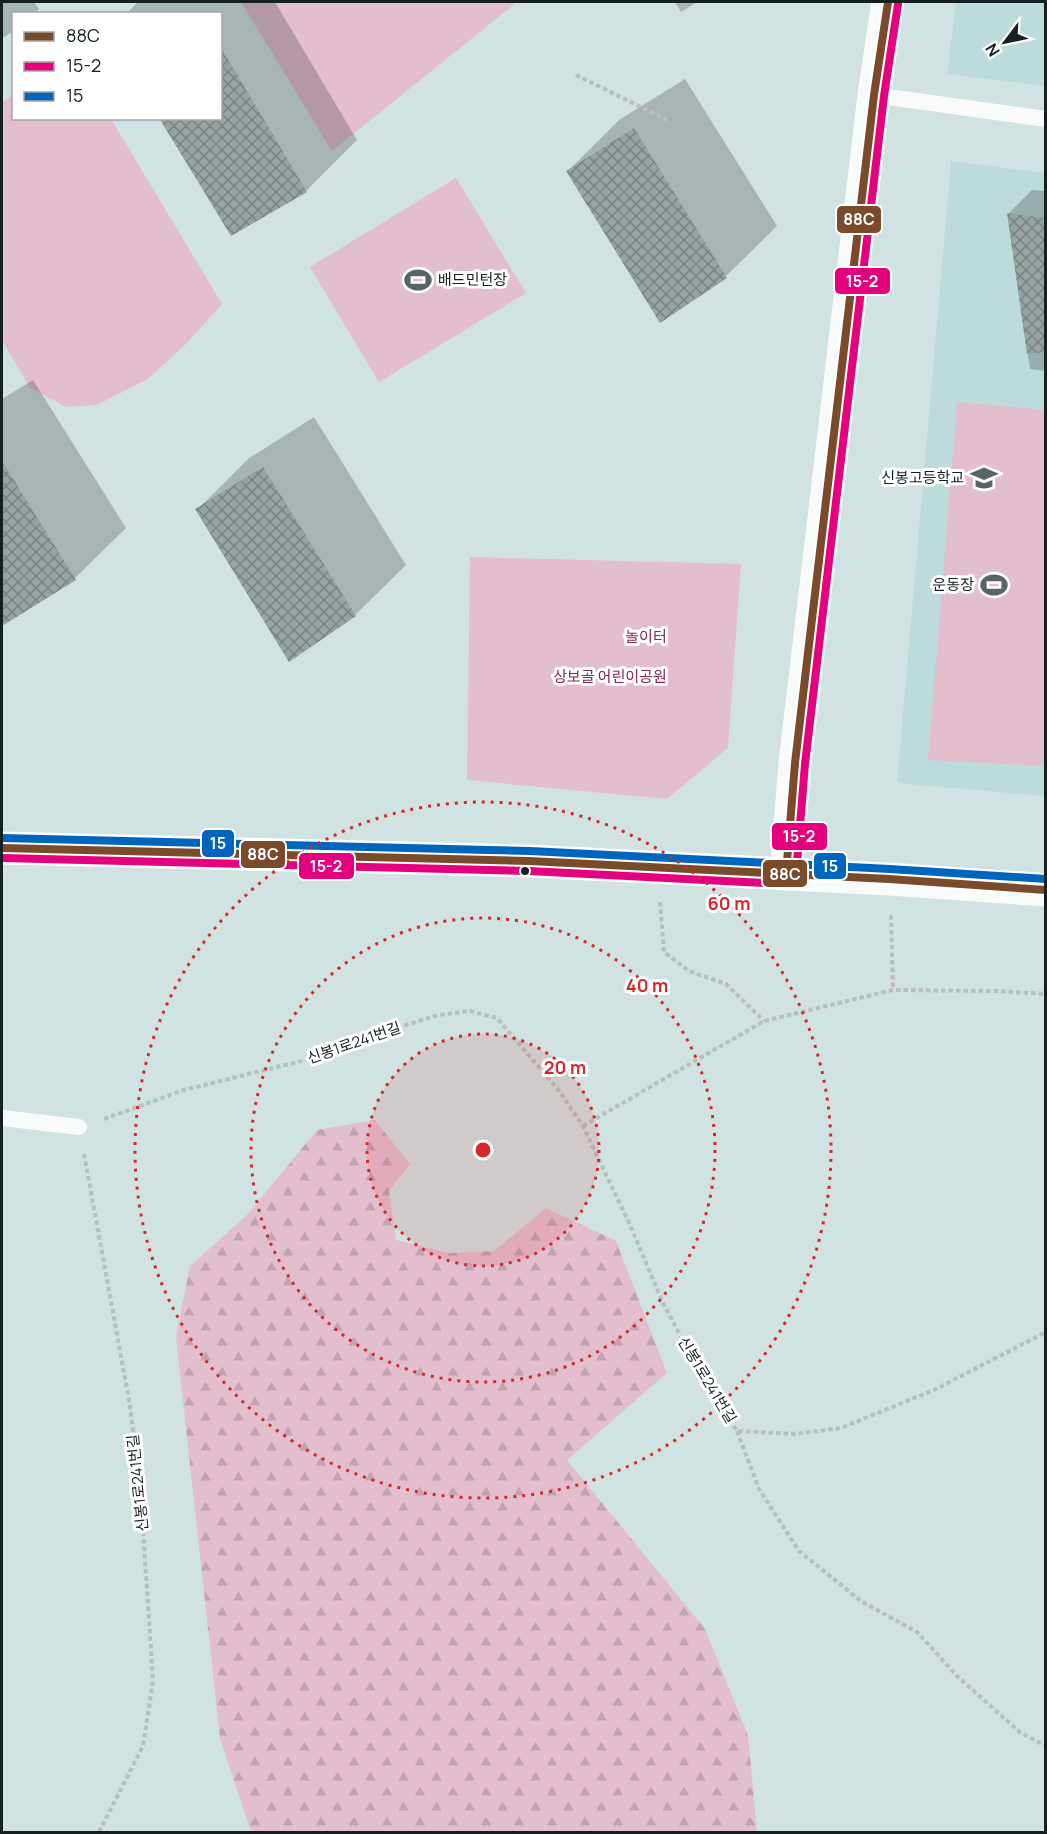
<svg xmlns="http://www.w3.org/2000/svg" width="1047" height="1834" font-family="Manrope,'Noto Sans KR',sans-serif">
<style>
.built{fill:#bcdbda}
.green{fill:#e3becf}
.forest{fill:url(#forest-firs)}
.shadow{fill:#0003}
.building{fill:url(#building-cross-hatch)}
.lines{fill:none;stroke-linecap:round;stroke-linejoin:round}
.path{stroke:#b9bfbe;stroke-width:4;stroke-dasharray:4.5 3;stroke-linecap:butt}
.service{stroke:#f8fbfa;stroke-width:16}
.tertiary{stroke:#f8fbfa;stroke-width:33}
.secondary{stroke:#f8fbfa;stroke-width:33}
.bus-1-casing{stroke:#fff;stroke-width:12}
.bus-2-casing{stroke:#fff;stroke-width:12}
.bus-3-casing{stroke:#fff;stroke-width:12}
.bus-1{stroke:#7a4b2a;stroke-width:8}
.bus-2{stroke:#e5007d;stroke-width:8}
.bus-3{stroke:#0065bd;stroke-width:8}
.ring{fill:none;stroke:#d62828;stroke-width:3;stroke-dasharray:3 6}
.bus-dot{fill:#152120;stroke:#fff;stroke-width:2}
.labels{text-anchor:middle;stroke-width:6;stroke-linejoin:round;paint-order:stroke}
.poi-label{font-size:15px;fill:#152120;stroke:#fff;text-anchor:end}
.park-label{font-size:15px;fill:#862756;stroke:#fff}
.street-label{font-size:15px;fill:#152120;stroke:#fff}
.centre{fill:#d62828;stroke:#fff;stroke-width:3}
.ring-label{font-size:18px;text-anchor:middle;font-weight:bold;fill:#d62828;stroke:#fff;stroke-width:6;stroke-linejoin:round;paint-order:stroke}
.line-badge{stroke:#fff;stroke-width:2}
.badge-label{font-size:16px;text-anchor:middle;font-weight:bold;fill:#fff}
</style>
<defs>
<pattern id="forest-firs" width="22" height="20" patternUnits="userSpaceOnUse" patternTransform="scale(1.5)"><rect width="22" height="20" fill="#e3becf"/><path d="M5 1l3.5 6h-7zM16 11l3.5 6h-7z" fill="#c2a3b1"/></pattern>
<pattern id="building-cross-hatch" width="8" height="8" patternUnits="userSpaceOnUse" patternTransform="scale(1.5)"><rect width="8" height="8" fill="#95a3a2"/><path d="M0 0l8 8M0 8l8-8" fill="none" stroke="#788484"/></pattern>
</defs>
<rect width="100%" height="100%" fill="#d0e2e1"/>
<path class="built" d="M956 2H1045V86L947 74Z
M951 161 1045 173V796L897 783Z"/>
<path class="green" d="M241 2H517L332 151Z
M13 95 14 118 111 119 222 304 188 342 148 379 97 405 66 407 30 388 2 340V103Z
M456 178 526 293 379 382 310 267Z
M957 402 1045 410V766L928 760Z
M470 557 741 564 728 748 667 799 467 780Z"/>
<path class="forest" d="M375 1120 410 1164 389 1191 396 1240 448 1253 494 1251 546 1208 616 1241 667 1373 567 1460 705 1629 748 1735 757 1832H251L220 1738 176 1337 190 1266 247 1215 317 1130Z"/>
<path class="shadow" d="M2 2H34L39 9 34 14H14V31L2 38Z
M138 2H275L357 140 306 191 220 118V14H126Z
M675 2H697L681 12Z
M685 79 777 226 726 276 568 171 619 120Z
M1032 190 1046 191V371L1030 369 1008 214Z
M33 380 126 528 75 578 8 620 2 609V399Z
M314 417 406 565 355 615 197 510 248 459Z"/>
<path class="building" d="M220 46 307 192 231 236 159 118H220Z
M634 128 727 278 660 323 566 171Z
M1007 213 1046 218V352L1027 354Z
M2 461 76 580 2 626Z
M263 467 356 616 289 662 195 509Z"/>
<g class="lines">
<path class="path" d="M576 75 667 120
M660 902 664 952 689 971 726 984 764 1021
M891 915 893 990
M104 1119 184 1090 322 1056 368 1037 438 1015 470 1011 497 1018 560 1092 583 1126 630 1225 663 1303 695 1363 737 1431 794 1434 841 1428 934 1390 1046 1332
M583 1126 764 1021 893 990 997 991 1046 994
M84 1154 129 1400 140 1483 153 1681 143 1746 99 1832
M737 1431 759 1489 799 1551 861 1601 917 1632 958 1677 1021 1733 1046 1746"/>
<path class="service" d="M874 95 1046 119
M2 1118 79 1127"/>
<path class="tertiary" d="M786 874 795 763 874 95 888 2"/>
<path class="secondary" d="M2 848 529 861 889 879 1046 890"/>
<defs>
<path id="bus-1" d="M2 848 529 861 889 879 1046 890
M786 874 795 763 874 95 888 2"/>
<path id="bus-2" d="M2 858 529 871 785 884 793 882 796 875 805 764 884 96 898 4"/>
<path id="bus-3" d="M2 838 530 851 890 869 1046 879"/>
</defs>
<use href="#bus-1" class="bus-1-casing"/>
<use href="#bus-2" class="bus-2-casing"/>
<use href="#bus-3" class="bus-3-casing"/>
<use href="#bus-1" class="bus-1"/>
<use href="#bus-2" class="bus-2"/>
<use href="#bus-3" class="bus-3"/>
</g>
<circle cx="483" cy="1150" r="116" fill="#d62828" fill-opacity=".12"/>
<g class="ring">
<circle cx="483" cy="1150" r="116"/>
<circle cx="483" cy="1150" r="232"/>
<circle cx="483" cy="1150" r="348"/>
</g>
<defs>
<symbol id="stadium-bare" viewBox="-9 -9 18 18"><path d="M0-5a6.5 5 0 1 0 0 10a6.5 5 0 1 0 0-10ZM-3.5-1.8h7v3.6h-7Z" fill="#566564" stroke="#fff" stroke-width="2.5" paint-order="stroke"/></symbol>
<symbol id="school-bare" viewBox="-9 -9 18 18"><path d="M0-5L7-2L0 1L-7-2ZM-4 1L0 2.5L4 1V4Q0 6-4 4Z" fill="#566564" stroke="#fff" stroke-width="2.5" paint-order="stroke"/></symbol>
</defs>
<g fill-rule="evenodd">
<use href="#stadium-bare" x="399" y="261" width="38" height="38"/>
<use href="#school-bare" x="965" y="459" width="38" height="38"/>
<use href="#stadium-bare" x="975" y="566" width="38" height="38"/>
</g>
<circle class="bus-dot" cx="525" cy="871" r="5"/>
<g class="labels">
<g class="poi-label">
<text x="438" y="285" text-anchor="start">배드민턴장</text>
<text x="964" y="483">신봉고등학교</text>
<text x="974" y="590">운동장</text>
</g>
<g class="park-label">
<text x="646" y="642">놀이터</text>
<text x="610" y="682">상보골 어린이공원</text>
</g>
<g class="street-label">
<text transform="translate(354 1043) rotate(-19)" y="5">신봉1로241번길</text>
<text transform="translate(707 1380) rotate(59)" y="5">신봉1로241번길</text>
<text transform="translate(138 1483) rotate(-96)" y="5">신봉1로241번길</text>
</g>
</g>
<circle cx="483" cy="1150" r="9" class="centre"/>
<g class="ring-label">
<text x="729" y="910">60 m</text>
<text x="647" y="992">40 m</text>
<text x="565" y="1074">20 m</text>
</g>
<g class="line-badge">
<rect x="836" y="205" width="46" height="29" rx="6" fill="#7a4b2a"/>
<rect x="834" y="267" width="57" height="28" rx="6" fill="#e5007d"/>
<rect x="771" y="822" width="57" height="29" rx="6" fill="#e5007d"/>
<rect x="201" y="829" width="34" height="29" rx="6" fill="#0065bd"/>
<rect x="240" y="840" width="46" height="29" rx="6" fill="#7a4b2a"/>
<rect x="298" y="852" width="57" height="28" rx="6" fill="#e5007d"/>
<rect x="813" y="852" width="34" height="28" rx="6" fill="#0065bd"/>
<rect x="762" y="859" width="46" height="29" rx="6" fill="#7a4b2a"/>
</g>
<g class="badge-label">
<text x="859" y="225">88C</text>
<text x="862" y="287">15-2</text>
<text x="799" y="842">15-2</text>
<text x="218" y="849">15</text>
<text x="263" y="860">88C</text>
<text x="326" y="872">15-2</text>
<text x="830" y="872">15</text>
<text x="785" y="880">88C</text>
</g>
<rect width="1047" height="1834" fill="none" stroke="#152120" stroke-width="6"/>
<rect x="12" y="12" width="210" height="108" fill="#ffffff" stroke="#a1a6a6" stroke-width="1.5"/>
<rect x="24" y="32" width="30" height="9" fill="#7a4b2a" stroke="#a1a6a6" stroke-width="1.5"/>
<text x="66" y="42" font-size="18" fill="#152120">88C</text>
<rect x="24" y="62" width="30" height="9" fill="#e5007d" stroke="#a1a6a6" stroke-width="1.5"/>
<text x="66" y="72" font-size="18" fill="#152120">15-2</text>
<rect x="24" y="92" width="30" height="9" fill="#0065bd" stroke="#a1a6a6" stroke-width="1.5"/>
<text x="66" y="102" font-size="18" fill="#152120">15</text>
<g transform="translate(1005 42) rotate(238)" stroke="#ffffff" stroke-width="4.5" paint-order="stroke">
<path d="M0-4.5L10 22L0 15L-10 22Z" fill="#152120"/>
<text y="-9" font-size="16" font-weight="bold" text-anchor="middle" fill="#152120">N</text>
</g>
</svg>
